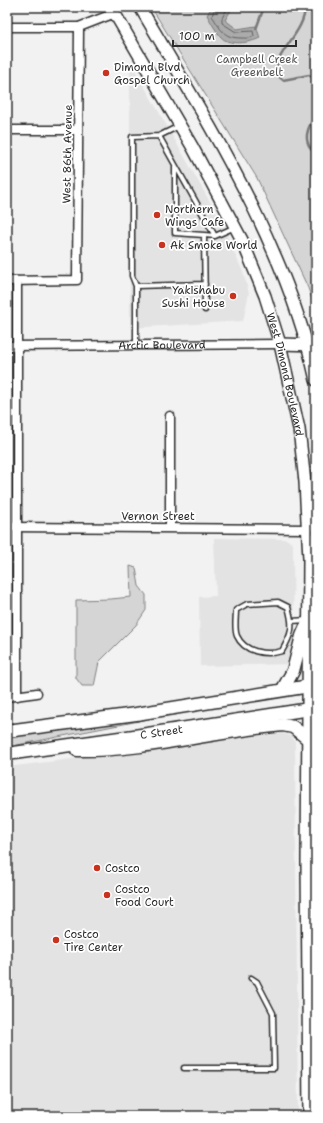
<svg xmlns="http://www.w3.org/2000/svg" width="323" height="1123" font-family="'Shantell Sans',sans-serif">
<style>
.built{fill:#e3e3e3}
.green{fill:#d5d5d5;stroke:#808080}
.water{fill:#ababab;stroke:#787878}
.lines{fill:none;stroke-linecap:round;stroke-linejoin:round}
.shore{stroke:#5e5e5e;stroke-width:1}
.stream{stroke:#787878;stroke-width:2.5}
.service-casing{stroke:#2b2b2b;stroke-width:7}
.minor-casing{stroke:#2b2b2b;stroke-width:11}
.secondary-casing{stroke:#2b2b2b;stroke-width:14}
.primary-casing{stroke:#2b2b2b;stroke-width:15}
.service{stroke:#fff;stroke-width:4}
.minor{stroke:#fff;stroke-width:8}
.secondary{stroke:#fff;stroke-width:11}
.primary{stroke:#fff;stroke-width:12}
.poi-dot{fill:#c8321e;stroke:#fff;stroke-width:1.5}
.labels{text-anchor:middle;stroke-width:3.5;stroke-linejoin:round;paint-order:stroke}
.park-label{font-size:11px;fill:#565656;stroke:#fff}
.poi-label{font-size:11px;fill:#2b2b2b;stroke:#fff;text-anchor:start}
.street-label{font-size:11px;fill:#2b2b2b;stroke:#fff}
</style>
<rect width="100%" height="100%" fill="#f2f2f2"/>
<filter id="ink" filterUnits="userSpaceOnUse"><feTurbulence type="fractalNoise" baseFrequency=".025" numOctaves="2"/><feDisplacementMap in="SourceGraphic" scale="8" xChannelSelector="R" yChannelSelector="G"/><feConvolveMatrix kernelMatrix="1 2 1 2 8 2 1 2 1" color-interpolation-filters="sRGB"/></filter>
<g filter="url(#ink)">
<path class="built" d="M130 61 218 216 243 272 249 293 243 321 130 328Z
M214 538 286 539 293 544 294 664 200 666 199 597 216 596Z
M282 733 291 736 295 741 298 1116H7V767Z"/>
<path class="green" d="M151 7H316V311L308 288 257 178Z
M130 566 136 568 139 586 146 595V610L136 625 99 662 94 686H82L76 678V600L111 599 131 597Z
M139 719V721L7 747V736Z"/>
<path class="water" d="M212 7H233L225 20 237 29 256 26 260 38C250 43 229 46 221 37 215 30 211 22 207 15Z"/>
<g class="lines">
<path class="shore" d="M215 7 212 16C221 29 223 38 241 38 246 38 250 39 254 36L253 31 236 32 222 23V18L228 7"/>
<path class="stream" d="M305 7C305 33 274 52 276 74L283 80 309 75 316 80
M256 29 264 7
M316 115C308 126 302 139 312 150H316"/>
<defs>
<path id="service" d="M159 136 215 236
M175 166V233L204 235
M136 286 132 276V137L159 136 179 126
M205 310 204 235 215 236 235 227
M136 345V286L205 284
M278 602 288 607C294 627 292 634 282 651 266 656 244 652 237 636 234 629 236 618 236 610L247 604Z
M292 621 307 620
M184 1068H274L273 1013 257 982 251 978"/>
<g id="minor">
<path d="M7 27H79L115 13"/>
<path d="M7 130H78"/>
<path d="M7 281 77 280 79 27"/>
<path id="s1" d="M7 346 280 344"/>
<path d="M170 416V527"/>
<path d="M7 527 308 529"/>
<path d="M17 696V281"/>
<path d="M7 697 37 693"/>
</g>
<g id="secondary">
<path id="s2" d="M111 7 193 148 242 240 265 296 280 344 299 429 305 482 309 559 307 861 309 1116"/>
<path d="M140 7C209 125 286 244 316 380"/>
<path d="M280 344 316 345"/>
</g>
<g id="primary">
<path d="M283 689 293 671 302 636 309 620"/>
<path d="M7 731 136 714 316 685"/>
<path d="M77 750C147 751 214 731 283 725L293 727 308 739"/>
<path id="s3" d="M7 754 141 735 316 708"/>
</g>
</defs>
<use href="#service" class="service-casing"/>
<use href="#minor" class="minor-casing"/>
<use href="#secondary" class="secondary-casing"/>
<use href="#primary" class="primary-casing"/>
<use href="#service" class="service"/>
<use href="#minor" class="minor"/>
<use href="#secondary" class="secondary"/>
<use href="#primary" class="primary"/>
</g>
</g>
<g class="poi-dot">
<circle cx="106" cy="73" r="4"/>
<circle cx="157" cy="215" r="4"/>
<circle cx="162" cy="245" r="4"/>
<circle cx="233" cy="296" r="4"/>
<circle cx="97" cy="868" r="4"/>
<circle cx="107" cy="895" r="4"/>
<circle cx="56" cy="940" r="4"/>
</g>
<g class="labels">
<g class="park-label">
<text x="257" y="63">Campbell Creek<tspan x="257" dy="13">Greenbelt</tspan></text>
</g>
<g class="poi-label">
<text x="114" y="71">Dimond Blvd<tspan x="114" dy="13">Gospel Church</tspan></text>
<text x="165" y="213">Northern<tspan x="165" dy="13">Wings Cafe</tspan></text>
<text x="170" y="249">Ak Smoke World</text>
<text x="225" y="294" text-anchor="end">Yakishabu<tspan x="225" dy="13">Sushi House</tspan></text>
<text x="105" y="872">Costco</text>
<text x="115" y="893">Costco<tspan x="115" dy="13">Food Court</tspan></text>
<text x="64" y="938">Costco<tspan x="64" dy="13">Tire Center</tspan></text>
</g>
<g class="street-label">
<text transform="translate(67 154) rotate(-89)" y="4">West 86th Avenue</text>
<text dy="4" stroke="none"><textPath href="#s1" startOffset="155">Arctic Boulevard</textPath></text>
<text dy="4" stroke="none"><textPath href="#s2" startOffset="409">West Dimond Boulevard</textPath></text>
<text x="158" y="520">Vernon Street</text>
<text dy="4" stroke="none"><textPath href="#s3" startOffset="156">C Street</textPath></text>
</g>
</g>
<rect width="323" height="1123" fill="none" stroke="#fff" stroke-width="24"/>
<rect x="12" y="12" width="299" height="1099" fill="none" stroke="#2b2b2b" stroke-width="1.5" filter="url(#ink)"/>
<path d="M173 40v6h123v-6" fill="none" stroke="#2b2b2b" stroke-width="2"/>
<text x="179" y="40" font-size="12" fill="#2b2b2b" stroke="#ffffff" stroke-width="3" paint-order="stroke">100 m</text>
</svg>
